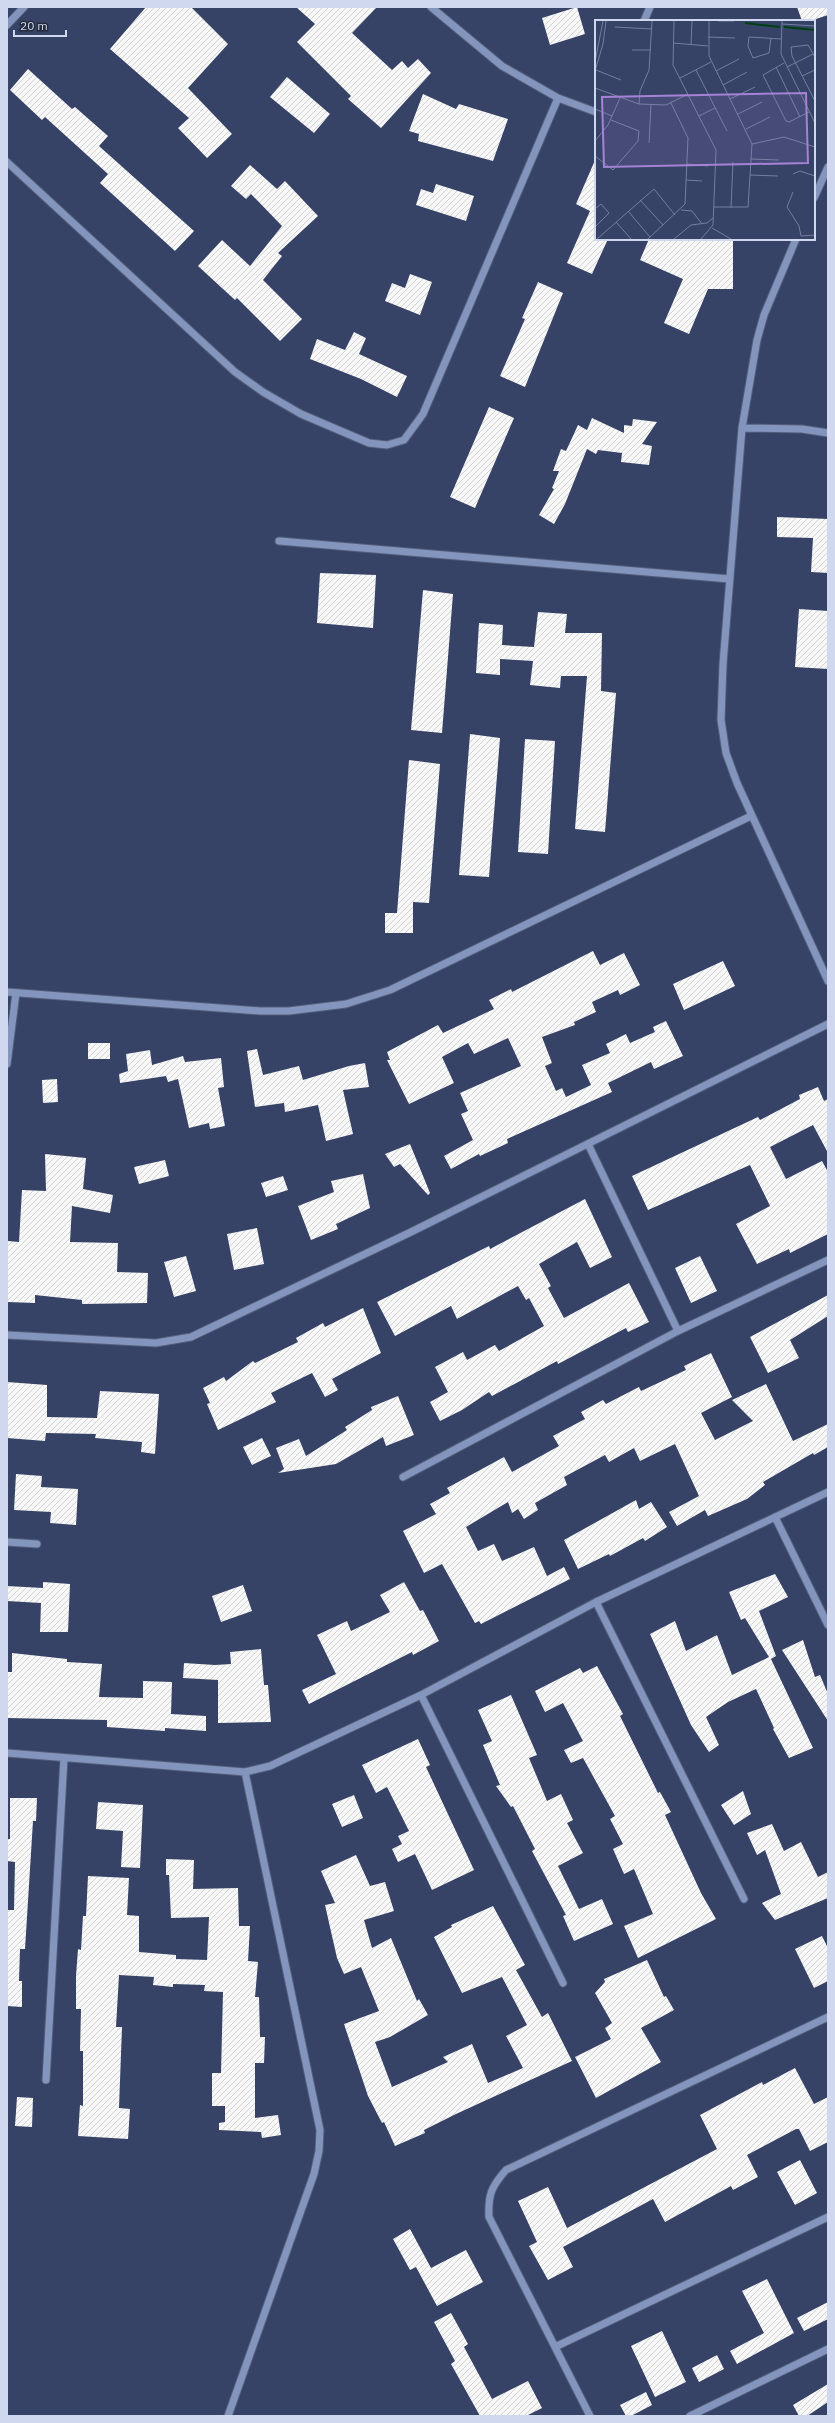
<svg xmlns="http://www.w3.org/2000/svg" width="835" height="2423" font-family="'IBM Plex Sans',sans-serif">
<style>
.building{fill:url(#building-hatch)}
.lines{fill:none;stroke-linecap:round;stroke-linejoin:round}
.minor-casing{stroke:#525e7b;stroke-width:9}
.minor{stroke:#8495bd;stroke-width:7}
.inset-river{fill:none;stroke:#004012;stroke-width:2}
.inset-road{fill:none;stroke:#737f9d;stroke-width:1}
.view{fill:#a582d6;fill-opacity:0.15;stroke:#a582d6;stroke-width:2}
.inset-edge{fill:none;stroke:#cfd8ee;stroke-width:2}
</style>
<defs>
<pattern id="building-hatch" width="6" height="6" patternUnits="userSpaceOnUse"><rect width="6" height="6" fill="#f7f7f7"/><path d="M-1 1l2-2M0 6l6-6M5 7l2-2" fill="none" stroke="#d2d3d4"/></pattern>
</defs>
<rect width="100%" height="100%" fill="#364367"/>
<path class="building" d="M146 7H191L228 44 188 88 232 134 207 158 178 128 189 118 110 49Z
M296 7H377L352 33 392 70 402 61 408 68 418 59 431 73 381 128 348 99 351 96 297 42 315 24Z
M577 7 585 34 550 45 542 18Z
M797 7H828V15L810 21H802Z
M28 69 72 109 75 107 108 136 99 146 194 231 175 251 100 183 108 174 45 117 42 120 10 90Z
M287 77 330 114 314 133 270 97Z
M423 94 456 109 459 104 508 119 493 161 418 141 419 134 409 131Z
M596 158V239H608L592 274 567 263 590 211 576 204Z
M250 165 277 189 285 181 318 216 278 253 282 256 263 280 302 319 280 341 237 298 235 300 198 266 222 240 250 266 282 226 251 194 246 199 231 186Z
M436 184 474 196 466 221 416 205 421 189 433 193Z
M649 239H733V289H708L689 334 664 323 683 279 640 260Z
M410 274 432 282 420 315 385 301 392 283 405 288Z
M538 282 563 293 525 387 500 376 525 319 522 318Z
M354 332 366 338 359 354 407 376 397 397 361 379 310 359 317 339 345 350Z
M489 407 514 418 475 508 450 497Z
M592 418 624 433V425L632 426 633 419 657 422 642 444 652 446 649 465 621 462 622 453 598 450 596 454 587 449 565 504 554 524 539 515 554 489 552 488 559 471H553L561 449 566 451 578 425 587 430Z
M777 517 828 519V573L811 572 813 538 777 537Z
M320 573 376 575 373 628 317 623Z
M423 590 453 594 442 733 411 730Z
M799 609 828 611V669L795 667Z
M538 612 567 614 565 633H602L601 691 616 693 605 832 575 829 587 676H561L560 688 530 685 533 661 500 659V675L476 673 479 623 503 625 502 645 534 647Z
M470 734 500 738 489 877 459 875Z
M525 739 555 741 548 854 518 852Z
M409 760 440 764 429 903 413 902V933H385V913H397Z
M593 951 600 965 624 953 640 985 620 995 618 990 592 1002 596 1012 574 1022 575 1025 542 1037 552 1063 545 1066 556 1091 562 1088 566 1097 591 1085 582 1065 610 1053 606 1044 626 1034 630 1043 655 1032 653 1027 666 1021 683 1056 654 1069 651 1062 608 1083 612 1092 507 1139 508 1143 480 1156 479 1154 451 1169 444 1156 473 1140 461 1114 468 1111 460 1093 521 1066 508 1038 474 1054 468 1043 442 1057 454 1083 409 1104 387 1060H390L387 1052 438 1025 443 1033 494 1009 489 1000 511 989 512 992Z
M723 961 735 986 684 1010 673 984Z
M88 1043H110V1059H88Z
M257 1049 263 1075 299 1066 303 1080 349 1066 365 1063 369 1087 343 1090 353 1134 326 1141 318 1105 285 1112 284 1103 255 1107 247 1051Z
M150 1050 152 1065 183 1056 185 1062 221 1058 224 1087 218 1088 225 1126 210 1129 209 1123 189 1128 178 1079 168 1082 166 1076 120 1083 119 1074 128 1071 126 1054Z
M57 1079 58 1102 43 1103 42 1080Z
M818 1087 824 1101 828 1099V1153L813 1125 770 1147 786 1179 822 1161 828 1172V1234L790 1253 789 1249 757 1264 736 1224 770 1206 750 1165 648 1210 632 1176 758 1117 760 1120 800 1099 799 1095Z
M410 1144 430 1193 428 1195 400 1164 394 1167 385 1154Z
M45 1154 86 1158 83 1189 113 1195 110 1213 72 1206 70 1242 118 1243 117 1272 148 1273 147 1303 82 1304V1300L35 1295V1303L7 1302 8 1241 19 1242 22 1190 46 1191Z
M165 1160 169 1176 139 1184 134 1167Z
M363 1174 370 1208 336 1224 338 1229 311 1240 298 1206 334 1192 331 1181Z
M283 1176 288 1190 266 1197 261 1183Z
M585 1199 612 1257 590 1268 577 1242 539 1264 551 1286 548 1288 564 1318 629 1283 649 1322 628 1332 626 1328 558 1364 557 1361 492 1396 489 1392 462 1410 440 1421 430 1402 448 1392 435 1367 463 1352 467 1360 495 1345 499 1351 544 1326 529 1298 526 1300 518 1286 457 1319 451 1306 395 1336 377 1302 489 1246 490 1249Z
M257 1228 264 1264 234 1270 227 1234Z
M186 1256 196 1291 174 1297 164 1262Z
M700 1256 717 1291 691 1303 675 1268Z
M828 1295V1316L790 1340 799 1358 768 1373 750 1337Z
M363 1308 381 1353 332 1379 338 1390 325 1397 312 1373 271 1393 276 1402 218 1430 207 1404 210 1403 203 1388 224 1377 226 1381 253 1361 255 1363 298 1342 296 1338 323 1323 325 1327Z
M711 1353 732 1397 701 1413 715 1440 753 1421 732 1400 766 1384 793 1441 828 1424V1447L814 1455 813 1453 763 1482 765 1485 747 1499 708 1516 705 1510 677 1526 669 1512 699 1496 675 1444 640 1461 634 1448 609 1462 605 1455 564 1477 567 1485 535 1503 538 1510 524 1519 518 1509 512 1513 508 1502 466 1527 478 1551 494 1544 502 1561 534 1547 547 1576 564 1567 570 1579 481 1624 479 1621 475 1623 442 1564 424 1573 403 1531 436 1514 430 1504 450 1493 447 1488 504 1457 512 1472 559 1446 553 1436 585 1419 581 1412 603 1400 606 1404 639 1387 641 1391 686 1370 684 1366Z
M7 1382 47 1385V1417L97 1418 100 1391 159 1394 155 1454 141 1452 142 1442 95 1438 96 1434 46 1433 45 1441 7 1438Z
M398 1396 414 1435 386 1446 383 1437 336 1464 278 1473 284 1469 276 1448 299 1439 306 1456 347 1430 345 1427 372 1410 371 1407Z
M262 1438 271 1456 252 1465 243 1447Z
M16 1474 42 1476 41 1487 78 1489 76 1525 50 1523 51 1512 14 1510Z
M636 1500 639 1509 651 1502 667 1527 645 1541 643 1538 610 1556 609 1554 578 1569 564 1540Z
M775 1574 788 1597 759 1611 776 1656 771 1659 813 1748 789 1758 773 1729 774 1728 756 1689 728 1702 706 1717 719 1745 709 1752 691 1725 650 1634 675 1621 686 1651 717 1635 732 1675 769 1657 745 1618 741 1620 729 1592Z
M43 1582 70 1584 68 1632H40L41 1603 7 1601V1586L43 1588Z
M404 1582 420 1611 423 1610 439 1641 413 1655 412 1652 309 1704 302 1690 336 1674 317 1635 347 1621 351 1631 390 1612 380 1595Z
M243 1585 252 1611 221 1622 212 1596Z
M803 1640 815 1677 820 1675 828 1694V1721L782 1650Z
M261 1649 264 1685H268L271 1722 218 1723V1680L183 1678 184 1663 215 1665 231 1664 230 1652Z
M12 1653 67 1659V1662L102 1664 99 1697 143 1698V1681L172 1682 171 1714 206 1716V1731L165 1728V1731L107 1727V1720L7 1718V1672H12Z
M597 1666 623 1714 620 1716 658 1793 660 1792 671 1812 665 1815 701 1893 716 1919 638 1958 624 1926 653 1914 634 1869 624 1874 613 1849 623 1844 610 1819 615 1816 583 1758 571 1763 564 1750 583 1741 563 1703 545 1712 535 1691 580 1668 583 1673Z
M511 1695 537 1755 529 1758 547 1801 561 1794 573 1820 567 1823 583 1853 558 1866 579 1909 602 1899 613 1924 574 1941 563 1916 566 1915 532 1851 535 1849 513 1806 511 1807 496 1786 500 1785 483 1745 492 1741 478 1710Z
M418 1739 430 1765 426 1767 474 1870 432 1890 415 1854 398 1862 392 1849 402 1844 398 1836 409 1831 387 1787 376 1793 362 1765Z
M743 1791 751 1814 734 1825 721 1805Z
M354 1795 363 1818 342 1827 332 1804Z
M10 1798H37L36 1821H33L25 1949H20L19 1981H22V2007L7 2006V1910H14L15 1862 7 1861V1839H10Z
M98 1802 143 1805 140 1868 121 1867 123 1831 96 1829Z
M772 1824 784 1851 801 1842 818 1877 828 1872V1898L775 1920 762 1903 781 1894 765 1850 757 1855 747 1833Z
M356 1855 370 1886 385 1882 394 1911 364 1920 372 1948 391 1938 417 2001 419 1999 428 2015 390 2037 375 2042 392 2087 448 2062 443 2057 472 2044 488 2083 523 2068 506 2036 527 2025 502 1977 462 1993 434 1937 452 1927 451 1925 493 1906 525 1965 516 1970 542 2017 548 2013 572 2061 456 2114 424 2130 425 2133 395 2146 384 2122 382 2123 368 2096 344 2024 379 2011 361 1967 344 1974 337 1958 325 1905 335 1903 321 1871Z
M166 1859 194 1860 193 1889 238 1888 239 1926H250L248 1961 258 1962 255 1997H259L260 2037H265L264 2063H255V2118L278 2115 281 2135 262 2138 261 2132 219 2130V2123L225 2122V2106H212V2073H221L223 1992 204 1991 205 1985 173 1984V1987L153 1985 154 1977 119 1975 116 2027H122L119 2108 130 2109 128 2139 78 2136 80 2105 83 2106V2051H80L81 2009H76V1976L78 1949 81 1950 83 1916H86L88 1876 129 1878 127 1915 139 1916V1952L176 1955V1959L207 1960 209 1917 171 1918 169 1875H166Z
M822 1936 828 1948V1981L814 1988 795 1949Z
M647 1960 664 1997 666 1996 674 2010 641 2028 661 2062 596 2098 575 2057 611 2039 605 2028 612 2023 595 1993 605 1982 604 1979Z
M795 2068 814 2104 828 2097V2142L810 2151 799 2129H796L747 2155 758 2177 733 2190 731 2186 665 2222 653 2199 563 2247 573 2267 548 2280 529 2246 537 2242 518 2201 548 2187 567 2228 717 2149 700 2115 762 2082 763 2085Z
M17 2097 33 2098 32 2127 15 2126Z
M800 2160 817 2193 795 2205 777 2172Z
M410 2229 431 2268 466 2250 483 2282 437 2306 416 2267 410 2270 393 2239Z
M767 2279 794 2333 737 2364 730 2351 764 2333 742 2291Z
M828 2302V2319L804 2331 797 2318Z
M451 2313 468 2344 464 2347 492 2399 528 2381 542 2408 526 2416H480L451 2364 455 2361 434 2322Z
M662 2331 686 2382 655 2397 631 2346Z
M717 2355 724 2369 699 2382 692 2368Z
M828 2384V2402L807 2416H799L793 2405Z
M646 2392 652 2405 631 2416H626L620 2405Z"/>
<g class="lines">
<defs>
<path id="minor" d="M431 7 502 66 558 98 596 112
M644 21 650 7
M7 25 24 7
M7 162 235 372 263 392 301 414 369 443 387 445 404 440 423 414 558 98
M814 198 828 167
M796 239 764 315 757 340 742 428 723 664 721 720 726 753 737 783 828 981
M742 428 802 429 828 433
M279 541 730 579
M7 992 260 1011H289L346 1004 390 990 751 816
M7 1064 16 993
M588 1144 678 1331
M7 1335 156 1343 191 1337 411 1232 828 1024
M403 1477 678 1331 828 1260
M775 1517 828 1625
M7 1542 37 1544
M596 1602 744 1899
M421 1695 563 1983
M7 1753 245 1772 270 1766 421 1695 596 1602 828 1492
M46 2080 64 1758
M555 2347 828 2217
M228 2416 314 2174 319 2151 320 2130 245 1772
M590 2416 489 2217C488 2195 491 2187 506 2170L828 2017
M690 2416 828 2349"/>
</defs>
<use href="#minor" class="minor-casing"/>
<use href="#minor" class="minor"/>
</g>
<g transform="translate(595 20)">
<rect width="220" height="220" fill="#364367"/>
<path class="inset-river" d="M150 3 185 7M189 7 220 10"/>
<path class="inset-road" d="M79 1 78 45 121 130 118 205 106 219M114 1V36L157 124 153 187H119M123 1H139M187 1 186 34 220 103M187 4 220 6M20 7 57 9M113 17 140 18M176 18 174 33 158 38 153 26 154 17 186 19M78 23 113 26M96 25 97 1M37 30H56M220 37 213 25 196 27 197 36 220 81M0 42 8 1M189 43 168 55 191 101 194 102 214 92M181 47 205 97M192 47 218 34M1 50 26 60M101 50 132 111M0 51 8 24 11 1M121 51 144 39M207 56 220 50M85 58 116 42M128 65 152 52M0 68 44 84 71 85 93 74M135 79 160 67M44 84 45 71 54 50 57 1M0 89 17 96M143 94 167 82M104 96 120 88M151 109 175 97M0 121 13 105 25 78M54 123 56 85M157 124 189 117 220 127M0 136 18 150 43 121 44 111 16 100M156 139 184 140M92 144 113 146M198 154 205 151 220 156M155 155 183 156M91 160 107 161M198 172 192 187 204 206 206 216 220 215M45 180 68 205M136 188 138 142M0 189 6 184 14 193 0 207M86 190 97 191 107 204M33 191 55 217M21 202 36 219M117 208 136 219M2 219 59 169 80 195M53 219 90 184 93 118 76 83M79 219 96 205 112 203 118 198"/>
<path class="view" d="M211 73 213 143 9 147 7 77Z"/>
<rect width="220" height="220" class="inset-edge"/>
</g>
<rect width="835" height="2423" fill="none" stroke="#cfd8ee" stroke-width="16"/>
<path d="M14 30v6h52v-6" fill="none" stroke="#cfd8ee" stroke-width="2"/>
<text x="20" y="30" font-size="12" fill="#cfd8ee" stroke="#242b3b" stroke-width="3" paint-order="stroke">20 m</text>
</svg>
